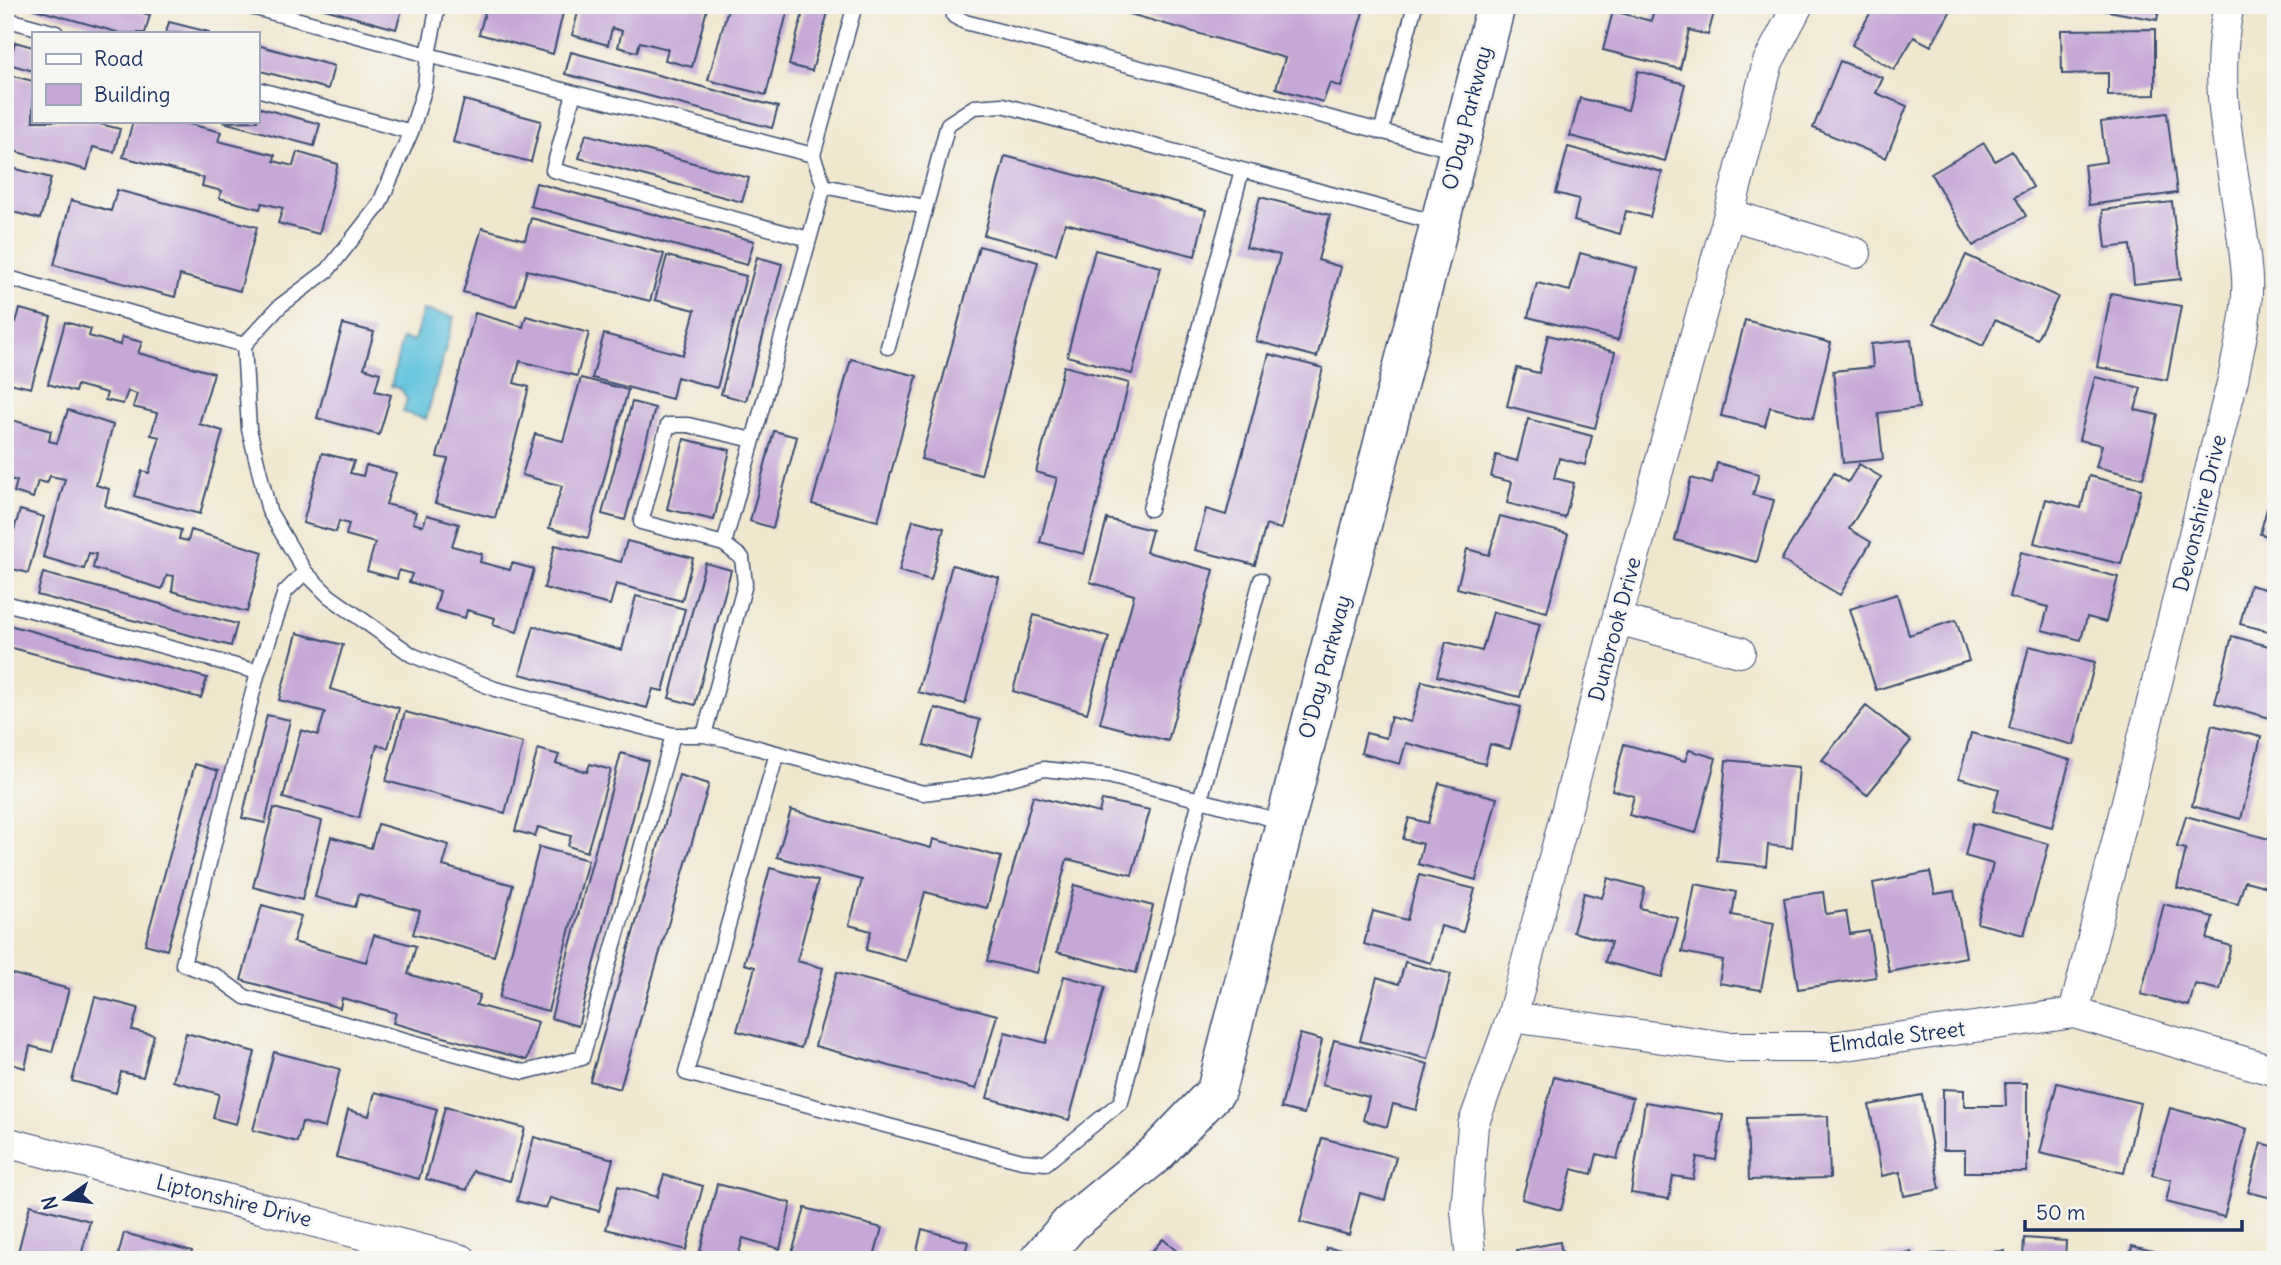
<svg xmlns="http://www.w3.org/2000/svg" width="2281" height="1265" font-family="Delius,sans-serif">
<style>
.water{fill:#5dc1db;stroke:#3c789c;stroke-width:2}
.building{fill:#c5a8d5}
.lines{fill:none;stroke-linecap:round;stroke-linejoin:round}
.lane-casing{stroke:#3b4b6f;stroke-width:17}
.street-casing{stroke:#3b4b6f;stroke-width:32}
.secondary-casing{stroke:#3b4b6f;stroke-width:41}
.lane{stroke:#fff;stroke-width:14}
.street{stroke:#fff;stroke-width:30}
.secondary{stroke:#fff;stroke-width:38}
.labels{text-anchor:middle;stroke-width:5;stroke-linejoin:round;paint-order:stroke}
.street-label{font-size:21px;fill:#1b2f5e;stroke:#f6f6f2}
</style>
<rect width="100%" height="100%" fill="#f6f6f2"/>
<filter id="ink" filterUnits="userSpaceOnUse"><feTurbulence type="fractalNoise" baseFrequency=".0143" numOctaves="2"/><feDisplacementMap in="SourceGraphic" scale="14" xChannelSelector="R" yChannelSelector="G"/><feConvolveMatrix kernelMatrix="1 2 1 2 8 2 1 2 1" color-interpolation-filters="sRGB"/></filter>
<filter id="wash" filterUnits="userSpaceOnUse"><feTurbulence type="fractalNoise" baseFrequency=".00686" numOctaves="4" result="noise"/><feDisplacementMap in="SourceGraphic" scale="28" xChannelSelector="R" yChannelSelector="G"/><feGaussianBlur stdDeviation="1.57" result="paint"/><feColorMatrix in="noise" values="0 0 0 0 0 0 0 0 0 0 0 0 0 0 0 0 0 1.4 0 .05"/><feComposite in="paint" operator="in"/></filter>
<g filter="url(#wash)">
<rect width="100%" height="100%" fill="#f0e7cf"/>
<path class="water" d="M423 310 454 317 426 419 403 412 407 399 401 389 391 386 402 339 414 341Z"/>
<g id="blocks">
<path class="building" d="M20 5H116L150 15 145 33H120Z
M397 5 403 7 396 29 314 6Z
M487 5H533L563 13 553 54 479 34Z
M580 5H708L692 67 665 60 668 49 640 42 637 52 618 47 622 31 612 28 608 45 572 35Z
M729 5H789L766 95 708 80Z
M805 5H830L812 71 789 65Z
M1098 5H1365L1341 87 1330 83 1323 102 1276 88 1285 58Z
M1655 5H1716L1708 35 1689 30 1680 69 1603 50 1613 11 1651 21Z
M1875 5H1954L1931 46 1914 37 1894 70 1852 45Z
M2076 5H2160L2157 20Z
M169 22 209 32V33H166Z
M2155 29V95L2108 96V73L2062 74 2061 30Z
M15 42 33 47V71L9 64Z
M257 45 334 66 328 89 257 70Z
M571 52 778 107 772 128 565 74Z
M1840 61 1883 78 1876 93 1907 106 1886 158 1813 128Z
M1638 71 1685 84 1665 161 1570 136 1580 98 1628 110Z
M5 74 33 81V121H100V124L120 129 114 152 93 147 87 170 5 149Z
M464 100 541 121 531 162 453 142Z
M257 107 320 124 314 146 223 122 257 121Z
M2167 113 2177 193 2089 205 2084 165 2106 162 2101 122Z
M133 121H177L221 132 218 141 275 155 274 161 293 166 297 152 338 164 319 234 278 223 283 208 262 203 260 209 219 198 222 191 202 186 204 178 123 157Z
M586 134 749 178 742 202 579 158Z
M1984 143 1995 161 2012 151 2033 187 2015 197 2026 216 1973 246 1931 174Z
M1568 147 1662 172 1650 217 1626 211 1620 234 1574 221 1579 199 1556 193Z
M1005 156 1206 210 1195 256 1065 223 1056 254 984 235Z
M5 166 51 178 40 219 5 210Z
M536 183 754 241 747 265 530 206Z
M117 190 257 227 240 291 180 275 175 297 54 265 71 200 111 211Z
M1260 197 1330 215 1318 260 1341 267 1317 357 1256 341 1280 255 1246 247Z
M2172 202 2181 279 2134 284 2130 245 2106 248 2102 210Z
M531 218 664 254 650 301 527 270 516 306 463 292 482 228 525 240Z
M979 246 1038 262 981 475 921 459Z
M1095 250 1161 267 1132 374 1067 356Z
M1580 253 1637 268 1618 340 1528 317 1537 283 1570 291Z
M1966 255 2058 297 2037 339 1995 320 1983 346 1934 323Z
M667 256 746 276 717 388 677 377 672 399 592 378 604 334 683 355 695 310 655 300Z
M757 257 782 264 746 401 721 394Z
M2111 293 2181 306 2167 380 2097 367Z
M20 309 51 317 31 388 5 382V319L16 322Z
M475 313 523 327 526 316 589 333 577 376 520 361 514 383 529 387 495 518 435 503 448 459 437 457Z
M1745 320 1831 343 1813 418 1770 407 1765 426 1721 416Z
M65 322 91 329 89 336 120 345 122 337 142 342 138 353 214 373 199 424 223 431 200 514 134 496 142 471 149 473 160 437 151 435 157 413 133 407 137 394 128 391 123 404 105 400 107 393 77 385 75 392 48 384Z
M343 324 374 332 364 368 380 373 375 391 391 395 379 435 317 418Z
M1548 335 1615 352 1595 428 1507 406 1517 368 1539 373Z
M1911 340 1919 408 1878 413 1883 459 1843 463 1833 371 1873 367 1871 344Z
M1269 354 1323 368 1281 529 1266 525 1255 565 1195 550 1206 509 1226 515Z
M851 359 917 376 878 521 812 504Z
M1064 366 1129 383 1084 554 1040 542 1057 478 1036 472Z
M2095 377 2141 388 2135 410 2158 415 2143 478 2096 467 2102 445 2079 440Z
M581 378 628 390 588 538 549 528 562 486 522 475 535 434 563 441Z
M632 402 655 408 625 520 602 514Z
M68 410 113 425 96 485 109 489 105 506 181 530 179 539 188 541 191 530 263 552 247 612 172 591 174 576 167 575 162 589 93 568 96 554 89 553 84 569 43 557 65 479 50 476 47 483 38 481 33 498 14 492 17 481 5 478V418L51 431 49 441 57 443Z
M1528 419 1592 436 1585 465 1559 458 1554 478 1574 483 1565 518 1507 503 1512 482 1491 477 1496 455 1517 461Z
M774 431 797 437 773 528 750 521Z
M684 439 730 450 714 520 667 509Z
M322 453 354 461 350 473 363 476 366 465 396 473 386 504 416 512 413 523 423 526 427 515 459 524 452 546 482 554 480 562 510 570 512 563 534 569 517 632 493 625 495 618 467 610 465 618 435 610 440 591 409 582 412 574 399 570 397 579 367 571 375 543 346 535 349 524 339 521 336 532 303 523Z
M1717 463 1759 474 1753 495 1774 500 1757 562 1675 540 1691 478 1712 484Z
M1859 464 1881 477 1849 529 1871 542 1840 595 1781 560 1834 473 1848 482Z
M2089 476 2141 489 2121 564 2034 543 2046 499 2081 508Z
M2271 494 2276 495V538L2260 534Z
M20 510 44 517 28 573 5 567V560Z
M1500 516 1568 534 1547 612 1457 588 1467 549 1489 555Z
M1107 519 1152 530 1146 552 1214 570 1168 741 1100 723 1134 595 1090 582Z
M913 520 944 528 931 580 899 571Z
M627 541 693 558 682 601 616 584 610 605 544 588 555 545 621 562Z
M2021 552 2118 577 2106 622 2087 617 2081 640 2042 630 2048 607 2009 597Z
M705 563 731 570 695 705 669 698Z
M952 565 999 578 965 704 918 692Z
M43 573 237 624 231 646 37 595Z
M2275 580 2276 633 2240 624 2250 585 2272 591Z
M1897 594 1909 635 1956 620 1969 661 1876 690 1850 609Z
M636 596 685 609 663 691 653 689 647 708 520 674 534 626 622 650Z
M1493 612 1540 624 1520 697 1437 676 1446 642 1482 651Z
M1034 615 1109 637 1087 713 1013 691Z
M5 624 207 678 201 698 5 646Z
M297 633 343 645 330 689 399 708 388 748 377 745 359 818 283 798 301 730 318 735 325 712 279 700Z
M2232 636 2276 648 2274 719 2215 703Z
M2029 646 2095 662 2074 745 2009 728Z
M1422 681 1521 707 1510 749 1490 744 1485 764 1406 743 1400 764 1361 753 1366 733 1386 738 1391 717 1411 722Z
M1866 706 1911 741 1867 795 1822 760Z
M935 708 980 720 970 758 924 745Z
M405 712 523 743 505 813 386 781Z
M267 715 290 720 265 823 242 818Z
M2212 725 2261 737 2241 819 2192 806Z
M1971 733 2070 760 2052 827 1993 811 1999 789 1959 778Z
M1624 744 1685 761 1689 750 1716 758 1696 833 1629 815 1634 796 1612 790Z
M538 749 559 755 556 763 587 772 590 764 611 770 587 852 568 846 571 836 538 827 535 836 515 831Z
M621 753 648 761 578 1026 551 1018Z
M1726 760 1799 767 1792 848 1768 845 1766 866 1717 861Z
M195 764 218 771 167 950 145 944Z
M679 775 709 784 620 1089 590 1081Z
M1439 783 1497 798 1476 880 1418 864 1423 844 1403 839 1409 818 1428 823Z
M1033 796 1099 813 1102 800 1150 810 1132 875 1067 859 1037 973 987 961Z
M274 808 322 821 302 900 253 887Z
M791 810 931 848 933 839 1001 857 987 908 925 892 906 961 866 950 871 931 849 925 862 880 777 857Z
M2186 816 2276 841V859L2268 887 2245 881 2238 904 2177 888 2186 849 2177 847Z
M1973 823 2049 844 2024 935 1977 923 1993 864 1965 856Z
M378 824 449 845 443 866 513 885 494 956 413 934 420 911 359 894 355 907 315 897 331 837 371 848Z
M539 847 588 860 548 1011 499 998Z
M770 868 818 881 797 961 823 968 801 1048 737 1031 755 967 744 964Z
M1930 872 1935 894 1954 891 1966 957 1889 972 1873 883Z
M1419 875 1475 889 1463 932 1441 926 1431 963 1364 944 1373 911 1407 920Z
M1608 878 1645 888 1640 908 1678 918 1662 977 1605 962 1611 942 1573 932 1584 893 1602 898Z
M1695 884 1736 892 1732 915 1774 923 1761 990 1719 983 1723 960 1682 952Z
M1074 885 1153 906 1136 973 1057 952Z
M1823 892 1826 914 1846 911 1850 934 1869 931 1876 977 1798 989 1784 898Z
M2164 904 2213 917 2207 939 2231 946 2220 990 2195 984 2189 1006 2141 994Z
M262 905 301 916 293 942 366 962 374 935 416 946 408 974 480 995 476 1005 538 1022 527 1060 393 1023 396 1013 342 998 340 1008 241 980Z
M1405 962 1451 974 1428 1059 1360 1041 1377 977 1399 984Z
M5 972 69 989 52 1052 30 1046 25 1068 5 1062Z
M837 972 997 1015 976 1089 815 1046Z
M1064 976 1105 987 1069 1120 987 1098 1005 1032 1046 1043Z
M95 997 138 1008 132 1030 154 1035 143 1077 121 1072 116 1093 72 1081Z
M186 1033 255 1052 236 1124 213 1118 219 1094 173 1081Z
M1300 1034 1322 1040 1304 1114 1281 1108Z
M1334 1040 1428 1064 1416 1110 1393 1104 1387 1127 1363 1120 1369 1097 1322 1085Z
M274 1052 340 1069 325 1128 302 1122 297 1142 253 1130Z
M1554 1077 1633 1098 1617 1159 1597 1154 1592 1174 1572 1169 1561 1210 1522 1199Z
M2005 1083H2027V1172H1965V1150H1943V1089L1964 1090V1106H2006Z
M2057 1083 2140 1103 2124 1173 2040 1153Z
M375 1092 437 1109 419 1179 336 1157 348 1110 369 1116Z
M1922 1095 1940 1189 1904 1196 1900 1172 1882 1176 1869 1105Z
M1645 1102 1723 1115 1716 1160 1697 1157 1693 1179 1673 1176 1669 1199 1631 1193Z
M445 1107 525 1128 510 1181 473 1171 467 1190 426 1179Z
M2170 1108 2247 1129 2224 1217 2166 1202 2171 1180 2152 1175Z
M1828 1116 1830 1178 1749 1180 1747 1118Z
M534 1137 613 1159 599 1211 550 1198 546 1208 517 1201Z
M1322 1138 1396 1157 1385 1200 1360 1193 1349 1235 1300 1222Z
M2261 1143 2276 1147V1199L2248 1192Z
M664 1175 703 1186 686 1250 606 1229 618 1186 657 1197Z
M717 1184 791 1203 780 1249 743 1238 737 1260 700 1251Z
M30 1205 90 1221 80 1260H16Z
M805 1208 882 1228 873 1260H790Z
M922 1229 968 1242 963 1260H915Z
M124 1233 192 1251 190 1260H117Z
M2024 1238 2066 1241 2065 1260H2023Z
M1163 1239 1183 1257 1181 1260H1144Z
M1560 1242 1563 1260H1519L1517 1250Z
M2132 1246 2174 1256 2173 1260H2129Z
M1327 1248 1383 1255 1382 1260H1325Z
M2005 1251V1260H1932L1931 1254Z
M1911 1252 1912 1260H1872V1258Z"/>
</g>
</g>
<g filter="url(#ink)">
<use href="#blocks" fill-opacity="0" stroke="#3b4b6f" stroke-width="2"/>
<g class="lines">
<defs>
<path id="lane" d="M244 5 428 55 813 155
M954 5V16L965 22 1456 151
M5 19 56 33
M257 89 411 132
M574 93 553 170 809 239
M1381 132 1415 5
M824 186 925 207
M5 277 244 345 249 429 269 511 305 572 329 596 412 655 495 689 673 735H704L725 739 923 793 986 785 1044 769 1109 776 1284 822
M244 345 280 306 328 270 379 205 411 132 425 87 428 55 438 5
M888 347 948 124 974 107 1003 105 1437 223
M1150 509 1242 170
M724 544 641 522 668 425H688L753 440
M305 572 285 592 258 672 183 964 216 976 245 997 524 1072 582 1058 673 735
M5 603 258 672
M704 735 745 584 742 558 724 544 824 186 813 155 855 5
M777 753 686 1073 1022 1161 1046 1163 1121 1102 1200 800 1261 580"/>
<path id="street" d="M1729 214 1856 253
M1617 619 1740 652
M2074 1013 2233 379C2239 346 2249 312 2247 278 2241 187 2208 97 2229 5
M1512 1017 1727 1047H1832L2074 1013 2276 1071
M5 1142 462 1260
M1471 1260 1466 1211 1473 1125 1512 1017 1617 619 1729 214 1768 62 1798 5"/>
<path id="secondary" d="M1039 1260 1070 1224 1156 1154 1216 1091 1496 5"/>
</defs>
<use href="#lane" class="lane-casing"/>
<use href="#street" class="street-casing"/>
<use href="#secondary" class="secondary-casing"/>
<use href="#lane" class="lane"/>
<use href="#street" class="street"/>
<use href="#secondary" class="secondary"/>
</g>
</g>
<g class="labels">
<g class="street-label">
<text transform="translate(1467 118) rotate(-76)" y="7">O'Day Parkway</text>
<text transform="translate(2200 513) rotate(-76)" y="7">Devonshire Drive</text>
<text transform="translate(1615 629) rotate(-75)" y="7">Dunbrook Drive</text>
<text transform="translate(1325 667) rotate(-75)" y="7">O'Day Parkway</text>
<text transform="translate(1897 1037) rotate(-7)" y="7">Elmdale Street</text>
<text transform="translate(234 1201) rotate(14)" y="7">Liptonshire Drive</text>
</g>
</g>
<rect width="2281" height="1265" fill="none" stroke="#f6f6f2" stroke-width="28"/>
<rect x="32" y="32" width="228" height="91" fill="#f6f6f2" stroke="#9ea6b7" stroke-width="2"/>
<rect x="46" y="54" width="35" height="10" fill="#ffffff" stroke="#9ea6b7" stroke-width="2"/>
<text x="94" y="66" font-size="21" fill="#1b2f5e">Road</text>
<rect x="46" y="84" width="35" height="21" fill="#c5a8d5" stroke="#9ea6b7" stroke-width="2"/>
<text x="94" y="102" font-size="21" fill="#1b2f5e">Building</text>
<g transform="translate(66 1199) rotate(256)" stroke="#f6f6f2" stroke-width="5" paint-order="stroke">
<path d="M0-5L12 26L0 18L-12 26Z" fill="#1b2f5e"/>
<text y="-10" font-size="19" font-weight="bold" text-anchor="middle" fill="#1b2f5e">N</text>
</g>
<path d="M2025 1220v10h217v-10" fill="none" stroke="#1b2f5e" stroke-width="3.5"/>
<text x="2036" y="1220" font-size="21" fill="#1b2f5e" stroke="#f6f6f2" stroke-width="5" paint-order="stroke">50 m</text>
</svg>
